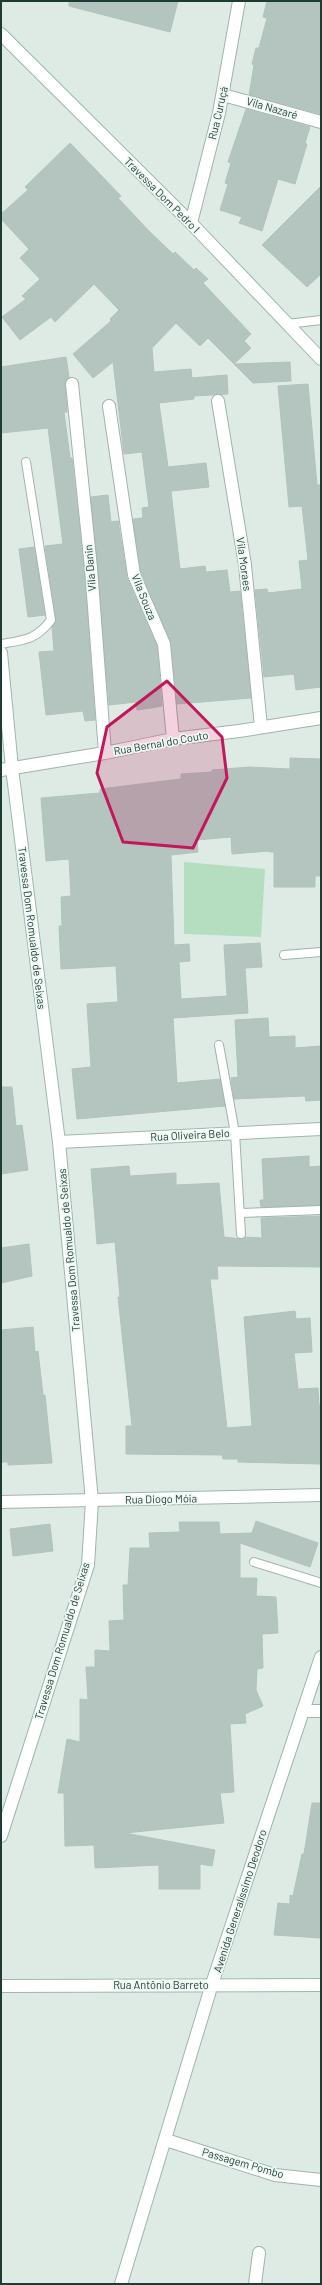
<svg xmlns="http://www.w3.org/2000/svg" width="322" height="2285" font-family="Barlow,sans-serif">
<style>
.green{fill:#b5ddc0}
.building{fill:#b3c5be;stroke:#b0c4bc}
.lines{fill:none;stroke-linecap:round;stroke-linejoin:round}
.lane-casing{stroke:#a1b3ac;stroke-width:10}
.street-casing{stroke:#a1b3ac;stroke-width:14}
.secondary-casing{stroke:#9cb7ad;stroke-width:14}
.lane{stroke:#fff;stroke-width:8}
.street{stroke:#fff;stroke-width:12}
.secondary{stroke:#fff;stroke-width:12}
.marked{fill:#c2185b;fill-opacity:0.2;stroke:#c2185b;stroke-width:3;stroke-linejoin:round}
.labels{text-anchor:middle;stroke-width:3.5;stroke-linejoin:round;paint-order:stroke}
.street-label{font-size:11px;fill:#1e3b34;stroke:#eef7f3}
</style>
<rect width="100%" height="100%" fill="#deebe5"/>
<path class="green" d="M184 862 265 869 261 937 184 934Z"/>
<path class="building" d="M69 1H178L170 32 69 6Z
M267 1H321V114L249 95 254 65 252 64 256 48H259L267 18 263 17Z
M246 109 310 127 305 143 307 144 295 184 278 179 262 231 239 223 242 217 220 210 228 184 225 183 231 163 228 162Z
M70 143 121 196 118 198 149 231 173 254 175 252 194 270 196 268 208 279 203 283 251 334 244 341 251 348 234 364 290 362 291 381 253 383 208 338 200 346 176 323 152 348 154 372 191 369 192 378 227 375 228 394 194 396V399L159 403 168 467 206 463 209 487 171 491 180 569 205 566 206 572 227 570 230 592 240 591 251 698 177 704 171 643 141 573 133 519 143 518 142 508 149 507 142 452 124 454 113 362 93 378 73 354 111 321 110 319 119 310 94 284 55 322 51 317 20 340 2 317 26 299 22 296 40 279 20 258 29 249 1 219V214L28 190 25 187Z
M321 186V274L307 287 262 245Z
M66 357 69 377 65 384 67 412H64L70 458H72L84 569 95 720 85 721 83 711 46 715 39 652 54 651 52 627 56 619 45 546 63 544 48 428 1 433V367Z
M308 384 317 485H321V687L296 690 294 674 264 677 255 590 267 589 268 593 302 589 299 561 308 560 302 506 289 507 278 386Z
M108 495 111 522 118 521 127 578 157 646 162 706 151 708 137 710 136 702 109 705 91 497Z
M34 547 45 615 28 617 19 549Z
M290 758 321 759V876H315V887H274V852H269V851L232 854 231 837 197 840 198 852 171 855 174 945 189 944 190 961 179 962 181 999 227 996 224 945 260 943 262 967 245 968 248 1013 173 1018 177 1083 220 1079 225 1106 77 1119 72 1069 91 1067 87 1004 118 1002 116 966 61 969 59 926H62L61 897 71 896 69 859 46 861 41 798 100 793V789L181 779V774L212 772V770L249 767 290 769Z
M268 1018 269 1037 295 1036V1048L321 1046V1100L306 1101 305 1096 234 1099 231 1078 238 1077 235 1020Z
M1 1087H12L16 1126 22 1125 28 1170 1 1174Z
M309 1156V1167L321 1166V1205L261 1207 260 1200H264L262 1159Z
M129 1166 130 1176 176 1173V1185L219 1183 224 1237 241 1239 245 1237 262 1238 261 1218 321 1216V1267L217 1266 218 1279H210L227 1428 252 1426 244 1317 295 1311 296 1319 310 1318 312 1352 294 1353 298 1389 318 1388 319 1405H321V1464L238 1462V1459H223L222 1455 126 1454V1426H132L118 1297H120L115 1242 97 1244 91 1169Z
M29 1244 32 1276 1 1283V1248Z
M33 1327 35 1352 38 1351 43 1395H45L52 1463 8 1465V1462H1V1330Z
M256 1521 318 1543 310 1567 240 1543V1578H257L256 1596 276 1597 278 1633 262 1634 263 1668 257 1669 256 1690 263 1706 245 1714 246 1723 230 1724 234 1792 220 1793 224 1823 125 1833 215 1850 212 1866 200 1864V1889H159V1865L95 1868 94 1845 65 1846 64 1793H58L67 1739 80 1742V1699L88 1700 86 1667H95V1650L110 1651 109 1621 124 1620 123 1585H128L130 1548H150L149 1533 180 1532 179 1522H219L220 1534 252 1533Z
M50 1524 53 1551 13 1556 10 1529Z
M312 1803H321V1938L274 1935 278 1903 290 1904V1895L293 1896 302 1854H304Z"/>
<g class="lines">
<defs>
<path id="lane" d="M287 324 321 320
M1 644C24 640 36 640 51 620L26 462
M284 955 321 952
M219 1045 235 1133 241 1234
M240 1213 321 1210
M254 1562 321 1583"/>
<path id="street" d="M223 95 321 122
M191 223 219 113 239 1
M72 384 91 568 105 753
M218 401 245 565 261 727
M109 406 134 575 164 644 173 739
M1 770 105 753 173 739 239 731 321 718
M1 1502 321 1495
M303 1711H321
M166 2140 275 2175 321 2180
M255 2284 259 2253"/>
<path id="secondary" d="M1 34 191 223 321 359
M1 653 12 768 59 1142 92 1501 88 1565 1 1836
M59 1142 321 1129
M1 1986 321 1985
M121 2284 212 1984 321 1657"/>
</defs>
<use href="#lane" class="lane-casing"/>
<use href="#street" class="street-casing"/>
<use href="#secondary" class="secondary-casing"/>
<use href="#lane" class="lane"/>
<use href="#street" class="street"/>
<use href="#secondary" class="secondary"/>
</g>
<path class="marked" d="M167 681 222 737 227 778 193 848 123 842 97 773 107 727Z"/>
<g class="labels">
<g class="street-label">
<text transform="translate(272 108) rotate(16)" y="4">Vila Nazaré</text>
<text transform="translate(218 113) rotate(-77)" y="4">Rua Curuçá</text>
<text transform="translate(162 195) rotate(45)" y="4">Travessa Dom Pedro I</text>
<text transform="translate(244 564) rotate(82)" y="4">Vila Moraes</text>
<text transform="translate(90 568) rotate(-95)" y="4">Vila Danin</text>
<text transform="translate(144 597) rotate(68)" y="4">Vila Souza</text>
<text transform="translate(161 743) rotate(-10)" y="4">Rua Bernal do Couto</text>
<text transform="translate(32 928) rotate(83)" y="4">Travessa Dom Romualdo de Seixas</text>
<text transform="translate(190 1135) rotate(-3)" y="4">Rua Oliveira Belo</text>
<text transform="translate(69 1250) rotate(-95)" y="4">Travessa Dom Romualdo de Seixas</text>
<text transform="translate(161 1499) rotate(-1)" y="4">Rua Diogo Móia</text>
<text transform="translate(62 1641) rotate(-73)" y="4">Travessa Dom Romualdo de Seixas</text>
<text transform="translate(240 1901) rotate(-72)" y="4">Avenida Generalíssimo Deodoro</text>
<text x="161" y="1989">Rua Antônio Barreto</text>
<text transform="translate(243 2163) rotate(16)" y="4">Passagem Pombo</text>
</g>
</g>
<rect width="322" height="2285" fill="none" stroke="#1e3b34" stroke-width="4"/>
</svg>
